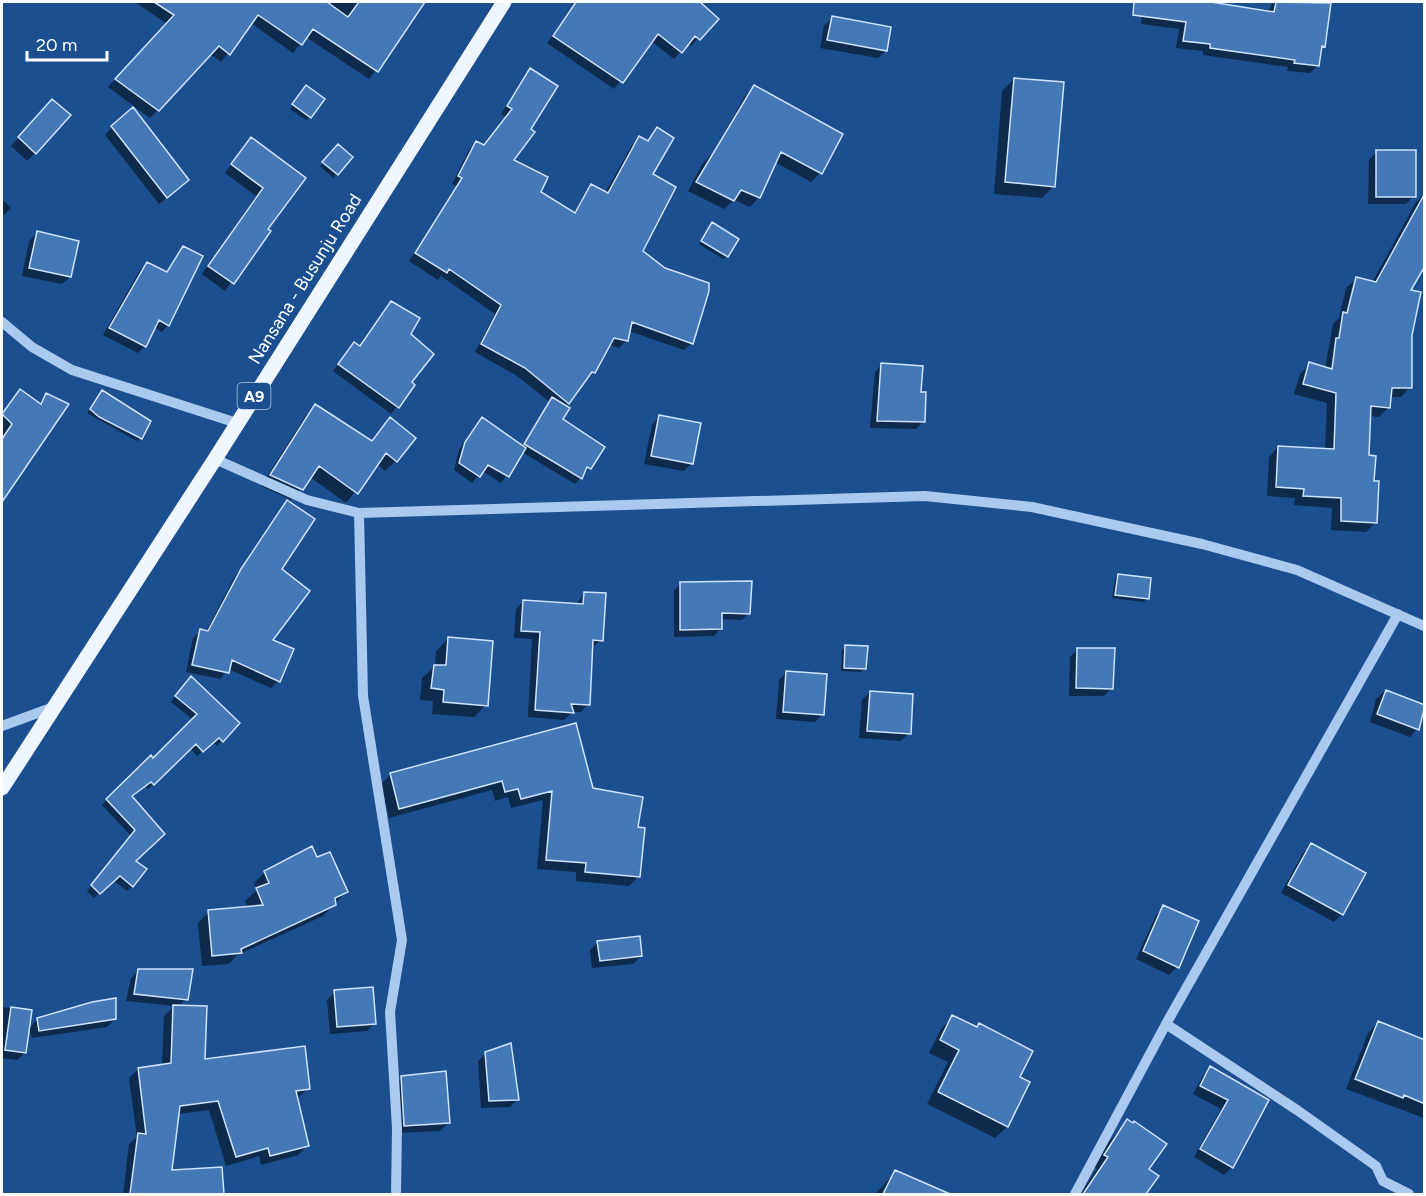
<svg xmlns="http://www.w3.org/2000/svg" width="1426" height="1196" font-family="Figtree,sans-serif">
<style>
.shadow{fill:#0007}
.building{fill:#4478b7;stroke:#cfe3fa;stroke-width:1.5}
.lines{fill:none;stroke-linecap:round;stroke-linejoin:round}
.minor{stroke:#a9c9ee;stroke-width:10}
.major{stroke:#f0f6ff;stroke-width:15}
.labels{text-anchor:middle;stroke-width:4.5;stroke-linejoin:round;paint-order:stroke}
.shield{fill:#1b4f8f;stroke:#bbcadd;stroke-width:1.5}
.shield-label{font-size:16px;font-weight:bold;fill:#fff}
.street-label{font-size:18px;fill:#fff;stroke:#1b4f8f}
</style>
<rect width="100%" height="100%" fill="#1b4f8f"/>
<path class="shadow" d="M135 2H213L229 12 234 2H426L369 79 306 37 293 53 251 23 221 62 210 54 150 118 108 87 167 24Z
M578 2H695L717 19 691 46 688 43 674 59 651 41 614 89 547 43Z
M1144 2H1209V5L1268 13 1273 2 1329 5 1324 46 1320 50 1318 66 1310 73 1287 71 1288 67 1203 55V51L1176 48 1179 29 1141 24Z
M832 18 886 51 878 58 820 48 824 26Z
M530 70 511 160 539 192 573 214 591 186 605 193 632 145 640 138 646 142 657 129 641 251 664 269 709 284 692 343 684 350 629 331 627 340 619 348 609 345 594 372 565 407 561 420 603 447 589 468 575 484 522 452 501 483 482 471 472 483 454 470 459 450 475 426 482 419 521 447 550 402 517 376 475 352 495 314 441 276 438 280 409 261 456 186 452 184 469 150 476 143 483 146 506 117 501 114Z
M1014 79 1054 186 1042 198 994 194 1002 91Z
M754 87 820 173 811 182 775 162 759 197 750 207 734 200 724 209 688 191 703 163 713 153 745 96Z
M303 90 310 117 306 120 290 109Z
M45 108 35 153 27 161 11 146Z
M112 127 180 187 159 204 105 135Z
M338 146 351 158 333 178 320 166Z
M244 147 303 178 225 291 202 274 256 196 225 173Z
M1377 152 1414 196 1406 204H1368L1369 160Z
M1424 194 1409 291 1410 387 1401 397H1389V407L1379 417 1369 416 1368 457 1376 522 1366 532 1331 530 1332 508 1294 505 1295 498 1267 496 1269 457 1278 447 1325 450 1327 403 1294 394 1300 374 1310 364 1325 368 1333 324 1339 318 1346 288 1356 279 1372 283 1416 202Z
M2 199 11 208 2 217Z
M709 227 727 256 723 259 699 244Z
M37 233 70 277 62 284 22 276 29 241Z
M183 248 168 325 162 332 154 327 145 346 138 353 103 335 140 270 147 264 165 273Z
M391 303 410 336V383L413 385 391 414 333 371 354 344 358 347Z
M882 364 920 394 923 422 916 429 870 428 875 372Z
M20 391 38 404 47 395 5 489 2 487V413Z
M99 396 141 438 137 441 87 413Z
M316 406 370 442 390 419 396 461 385 471 377 464 346 503 310 477 291 500 261 486 305 417Z
M659 417 692 463 684 471 644 464 652 425Z
M287 502 270 641 278 681 271 688 228 669 220 679 186 672 193 638 201 631 206 632 234 578Z
M1118 576 1147 598 1144 602 1112 598 1115 579Z
M680 584 749 613 742 620 720 619V629L714 636 674 637V591Z
M584 593 602 640 591 648 588 704 581 712H573L564 720 528 717 532 639 514 638 516 609 524 601 576 605Z
M448 639 486 705 474 717 432 714 433 701 420 700 422 678 435 666 436 651Z
M846 647 865 669 861 672 841 671 842 650Z
M1078 649 1112 688 1104 696H1069L1070 657Z
M787 672 823 714 815 722 776 719 779 680Z
M186 683 238 723 217 746 213 742 197 756 190 748 148 789 145 786 131 797 163 834 134 861 132 886 127 891 113 880 94 898 87 891 131 836 102 805 151 758 153 760 193 720 171 702Z
M870 692 909 733 901 741 859 738 862 700Z
M1384 692 1424 706 1417 729 1410 737 1370 722 1376 699Z
M575 725 592 790 636 829 639 876 629 886 576 881V872L537 869 543 800 511 808 508 797 495 801 492 790 389 818 381 784 390 775Z
M1311 845 1342 914 1334 922 1281 893 1303 853Z
M316 859 346 892 323 916 237 955 229 964 202 966 198 923 209 912 248 908 245 901 257 890 254 883 265 872Z
M1164 907 1177 967 1169 975 1136 959 1156 915Z
M598 942 641 956 633 964 592 968 590 950Z
M139 970 186 999 179 1007 203 1061 308 1089 296 1099 307 1146 298 1155 261 1165 259 1156 226 1166 209 1110 178 1114 171 1171 221 1169 222 1194H123L129 1144 137 1137 129 1078 138 1069 162 1066 164 1016 174 1006 126 1001 131 978Z
M335 992 375 1023 367 1031 330 1034 327 1000Z
M2 1007 30 1011 25 1053 17 1060 2 1058Z
M953 1017 1018 1077 1028 1082 1007 1127 995 1138 927 1104 948 1062 929 1053 941 1029Z
M115 1019 107 1027 32 1038 29 1028 37 1020Z
M1378 1022 1424 1052V1118L1346 1089 1368 1033Z
M486 1053 518 1099 510 1107 481 1108 478 1061Z
M1211 1068 1267 1101 1232 1167 1224 1175 1194 1157 1221 1109 1193 1094 1203 1076Z
M402 1078 448 1123 440 1131 397 1133 394 1086Z
M1127 1120 1147 1169 1157 1176 1144 1194H1080L1097 1169 1094 1167 1104 1148Z
M896 1172 944 1194H875Z"/>
<path class="building" d="M154 2H327L348 17 359 2H425L378 72 313 29 302 45 258 15 230 55 219 46 159 111 115 79 174 15Z
M576 2H700L719 19 700 40 695 36 682 53 658 34 623 83 553 36Z
M1134 2H1211L1274 12 1276 2 1331 3 1325 47 1322 46 1319 66 1294 63 1295 60 1210 48V44L1183 41 1186 22 1133 15Z
M832 16 891 27 887 51 827 40Z
M530 68 558 86 531 129 535 132 514 160 548 177 541 192 575 213 591 184 608 193 639 136 648 141 657 127 674 138 653 174 676 187 643 251 665 268 709 283V291L693 344 632 322 628 341 614 338 595 373 592 372 569 404 525 368 481 344 501 305 449 269 447 273 415 253 462 178 458 176 476 141 484 145 512 109 507 106Z
M1014 78 1064 82 1055 187 1005 182Z
M306 85 325 99 311 118 292 104Z
M754 85 843 134 822 174 781 152 760 198 741 190 734 201 696 182Z
M52 99 71 115 36 154 18 137Z
M133 107 189 180 167 198 111 126Z
M251 137 306 178 268 229 271 231 234 284 208 266 263 188 231 164Z
M338 144 353 157 338 175 322 162Z
M1376 150H1416V197H1376Z
M1425 193V266L1411 290 1421 292 1412 335V388H1392L1390 408 1371 406 1369 455 1376 456 1374 481H1379L1377 523 1341 521V498L1303 496 1304 489 1276 487 1278 446 1334 449 1336 393 1303 384 1309 362 1332 369 1336 338H1339L1343 312 1347 313 1356 277 1376 282Z
M712 222 739 239 728 257 701 241Z
M37 231 79 241 71 277 29 268Z
M183 246 203 256 169 326 159 320 146 347 109 328 147 262 167 272Z
M391 301 420 318 411 334 434 354 412 382 415 385 399 408 338 364 354 342 360 346Z
M881 363 923 366 921 392H926L925 422 877 421Z
M20 389 41 404 46 393 69 404 2 502V439L12 424 2 414Z
M102 390 151 421 142 439 99 417 90 409Z
M552 397 570 408 563 419 605 447 591 469 587 467 582 479 524 444Z
M315 404 372 441 390 417 416 438 397 462 386 453 358 494 319 466 303 490 270 475Z
M659 415 701 423 693 464 651 456Z
M482 417 526 448 509 477 488 465 480 477 459 463 465 442Z
M287 500 315 519 282 569 310 591 273 640 294 649 280 682 232 660 229 673 192 665 200 629 208 631 241 569Z
M1118 574 1151 578 1149 599 1115 595Z
M752 581 750 614 722 613V629L680 630V582Z
M584 592 606 593 603 641 593 640 590 705 571 704 574 713 535 710 540 632 521 631 523 600 583 604Z
M448 637 493 641 488 706 443 702 444 690 431 688 434 665H446Z
M845 645 868 646 866 669 844 668Z
M1077 648H1115L1113 689 1076 688Z
M786 671 827 674 824 715 783 712Z
M191 676 240 723 223 742 219 738 203 752 196 744 154 785 151 782 132 796 165 834 136 861 147 869 133 887 120 876 100 894 91 885 135 830 106 799 151 755 153 758 197 714 175 696Z
M1386 690 1425 705 1419 730 1377 714Z
M870 691 913 694 911 734 867 731Z
M576 723 593 788 643 797 638 827 645 828 640 877 585 872 586 863 546 860 552 791 521 799 518 789 505 792 502 781 399 809 390 773Z
M1311 843 1366 873 1343 915 1288 885Z
M312 846 317 857 330 852 348 892 335 898 336 905 241 949 242 953 212 956 208 910 263 905 256 888 269 883 264 871Z
M1163 905 1199 921 1179 968 1143 951Z
M640 936 642 956 600 961 597 941Z
M138 969H193L188 1000 134 994Z
M373 987 376 1024 337 1027 334 990Z
M116 998V1019L39 1031 37 1018 92 1002Z
M173 1005 207 1006 205 1059 305 1046 310 1089 296 1091 309 1146 270 1156 268 1148 236 1157 218 1101 180 1106 172 1170 222 1167 224 1194H130L138 1133 146 1134 138 1068 171 1063Z
M11 1007 32 1010 26 1053 5 1050Z
M952 1015 977 1027 979 1023 1033 1051 1020 1077 1030 1082 1008 1127 938 1092 959 1050 940 1040Z
M1378 1021 1425 1040V1104L1404 1095 1403 1098 1355 1079Z
M511 1043 519 1100 489 1101 485 1052Z
M1210 1066 1269 1100 1233 1168 1200 1149 1228 1100 1200 1086Z
M446 1071 450 1123 404 1126 401 1076Z
M1127 1119 1133 1123 1134 1121 1167 1144 1149 1169 1159 1176 1146 1194H1083L1108 1157 1104 1155Z
M895 1170 950 1194H883Z"/>
<g class="lines">
<path class="minor" d="M2 322 32 347 72 370 237 423
M215 459 307 500 359 513 925 496 1032 507 1202 544 1297 570 1424 626
M359 513 363 696 402 940 390 1012 397 1128 396 1194
M2 726 51 708
M1166 1024 1297 1110 1376 1166 1383 1181 1409 1194
M1075 1194 1166 1024 1398 614"/>
<path class="major" d="M2 788 215 459 504 2"/>
</g>
<g class="labels">
<rect class="shield" x="237.5" y="383" width="33" height="26" rx="4.5"/>
<g class="shield-label">
<text x="254" y="402">A9</text>
</g>
<g class="street-label">
<text transform="translate(305 279) rotate(-58)" y="6">Nansana - Busunju Road</text>
</g>
</g>
<rect width="1426" height="1196" fill="none" stroke="#ffffff" stroke-width="6"/>
<path d="M27 51v9h80v-9" fill="none" stroke="#ffffff" stroke-width="3"/>
<text x="36" y="51" font-size="18" fill="#ffffff" stroke="#1b4f8f" stroke-width="4.5" paint-order="stroke">20 m</text>
</svg>
